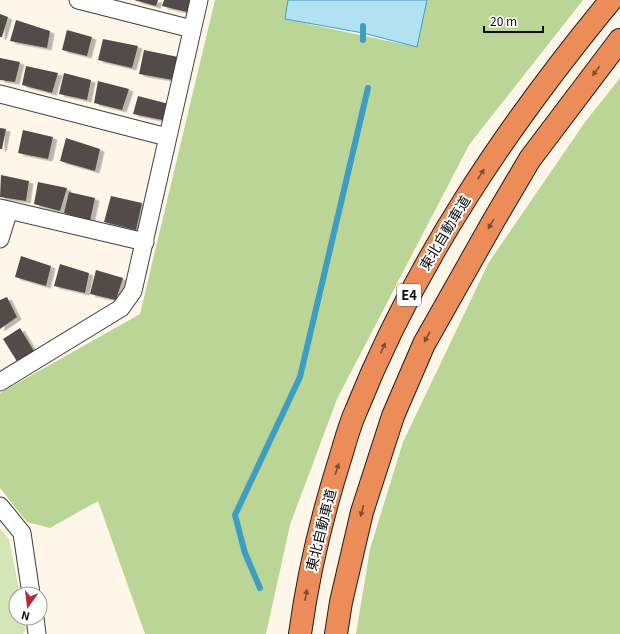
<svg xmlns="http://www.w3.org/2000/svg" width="620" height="634" font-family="Georgia,'Noto Sans JP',serif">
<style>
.green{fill:#d4e5b6}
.forest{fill:#bad596}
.water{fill:#b1e1f2;stroke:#3d9ec4}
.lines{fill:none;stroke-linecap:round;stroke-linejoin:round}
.stream{stroke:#3d9ec4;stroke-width:6}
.building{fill:#524b48;filter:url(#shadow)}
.street-casing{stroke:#3e3e3e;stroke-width:19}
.highway-casing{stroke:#1c1c1c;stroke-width:24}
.street{stroke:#fff;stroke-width:17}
.highway{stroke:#ec8c59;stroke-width:22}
.oneway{fill:#7c4c32}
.labels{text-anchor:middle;stroke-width:4;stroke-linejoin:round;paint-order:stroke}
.shield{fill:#fff;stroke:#545454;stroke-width:1}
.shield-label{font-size:13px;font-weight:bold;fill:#0b0b0b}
.street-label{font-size:14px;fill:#0b0b0b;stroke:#fff}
</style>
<defs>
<filter id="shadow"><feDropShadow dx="4.5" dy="2.5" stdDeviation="0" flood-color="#0004"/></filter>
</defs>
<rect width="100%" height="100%" fill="#fef7e9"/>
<path class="green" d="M0 528 9 539 20 594H16V618H24L26 629 23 634H0Z"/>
<path class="forest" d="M215 0H288L285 19 416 47 427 0H583L469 145 337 399 290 525 266 634H145L98 501 50 528 27 522 0 488V393L140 314Z
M620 78V634H356L370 549 403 442 489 262 585 122Z"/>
<path class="water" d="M288 0H427L417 47 363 33 285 19Z"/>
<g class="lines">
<path class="stream" d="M363 40V26
M260 588 245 553 235 515 300 377 368 88"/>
</g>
<path class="building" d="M134 0H158L156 6Z
M164 0H194L191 13 162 6Z
M0 14 8 17 2 37H0Z
M16 20 50 31 47 48 10 41Z
M67 30 92 37 87 56 62 50Z
M103 39 138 46 132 68 98 60Z
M144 50 178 57 173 80 139 74Z
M0 58 20 62 15 82 0 80Z
M26 66 58 73 52 93 22 85Z
M64 73 91 80 87 100 59 94Z
M98 81 129 89 122 110 94 103Z
M138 96 169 104 167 121 133 114Z
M0 128 6 129 2 149H0Z
M23 130 53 137 48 159 18 153Z
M66 138 100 149 95 171 60 161Z
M1 175 29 181 26 201 0 197Z
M38 182 67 188 60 211 34 204Z
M69 192 95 198 90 221 64 213Z
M111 196 142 203 136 230 104 222Z
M21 256 51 266 46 286 15 277Z
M60 264 89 273 85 293 54 286Z
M96 270 123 278 116 300 90 294Z
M7 297 17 317 0 329V300Z
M20 328 34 351 18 363 3 339Z"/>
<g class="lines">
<defs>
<path id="street" d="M78 0 192 29
M0 94 167 137
M0 208 145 242
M0 239 9 210
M0 382 121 308 133 291 199 0
M0 506 22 533 31 594
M35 618 37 634"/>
<path id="highway" d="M300 634C308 575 322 516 340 459 345 443 349 426 356 411 416 260 508 125 611 0
M336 634 341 602 362 512 393 416 424 344 494 220 530 159 620 40"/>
</defs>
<use href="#street" class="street-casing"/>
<use href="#highway" class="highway-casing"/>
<use href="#street" class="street"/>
<use href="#highway" class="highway"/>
</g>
<defs><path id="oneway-solid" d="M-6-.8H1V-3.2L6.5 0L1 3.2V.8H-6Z"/></defs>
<g class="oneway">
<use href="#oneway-solid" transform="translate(596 71) rotate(127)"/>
<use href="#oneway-solid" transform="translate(481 174) rotate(-57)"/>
<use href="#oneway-solid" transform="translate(491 224) rotate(120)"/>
<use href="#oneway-solid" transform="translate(427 337) rotate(119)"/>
<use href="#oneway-solid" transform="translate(383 348) rotate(-66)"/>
<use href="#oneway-solid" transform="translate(337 469) rotate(-72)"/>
<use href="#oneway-solid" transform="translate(362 511) rotate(106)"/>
<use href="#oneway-solid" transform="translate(306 595) rotate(-80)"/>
</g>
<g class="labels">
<rect class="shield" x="397" y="284" width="24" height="22" rx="3"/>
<g class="shield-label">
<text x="409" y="300">E4</text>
</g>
<g class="street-label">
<text transform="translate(445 233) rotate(-59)" y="5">東北自動車道</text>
<text transform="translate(321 530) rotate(-76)" y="5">東北自動車道</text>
</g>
</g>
<g transform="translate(28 606) rotate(194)"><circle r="19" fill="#ffffff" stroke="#9d9d9d"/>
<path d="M0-3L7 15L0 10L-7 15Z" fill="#b12c41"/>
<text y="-6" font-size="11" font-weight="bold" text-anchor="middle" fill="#0b0b0b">N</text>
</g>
<path d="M484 26v6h59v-6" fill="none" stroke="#0b0b0b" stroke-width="2"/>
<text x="490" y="26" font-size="12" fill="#0b0b0b" stroke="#ffffff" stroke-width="3" paint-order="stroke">20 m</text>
</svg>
